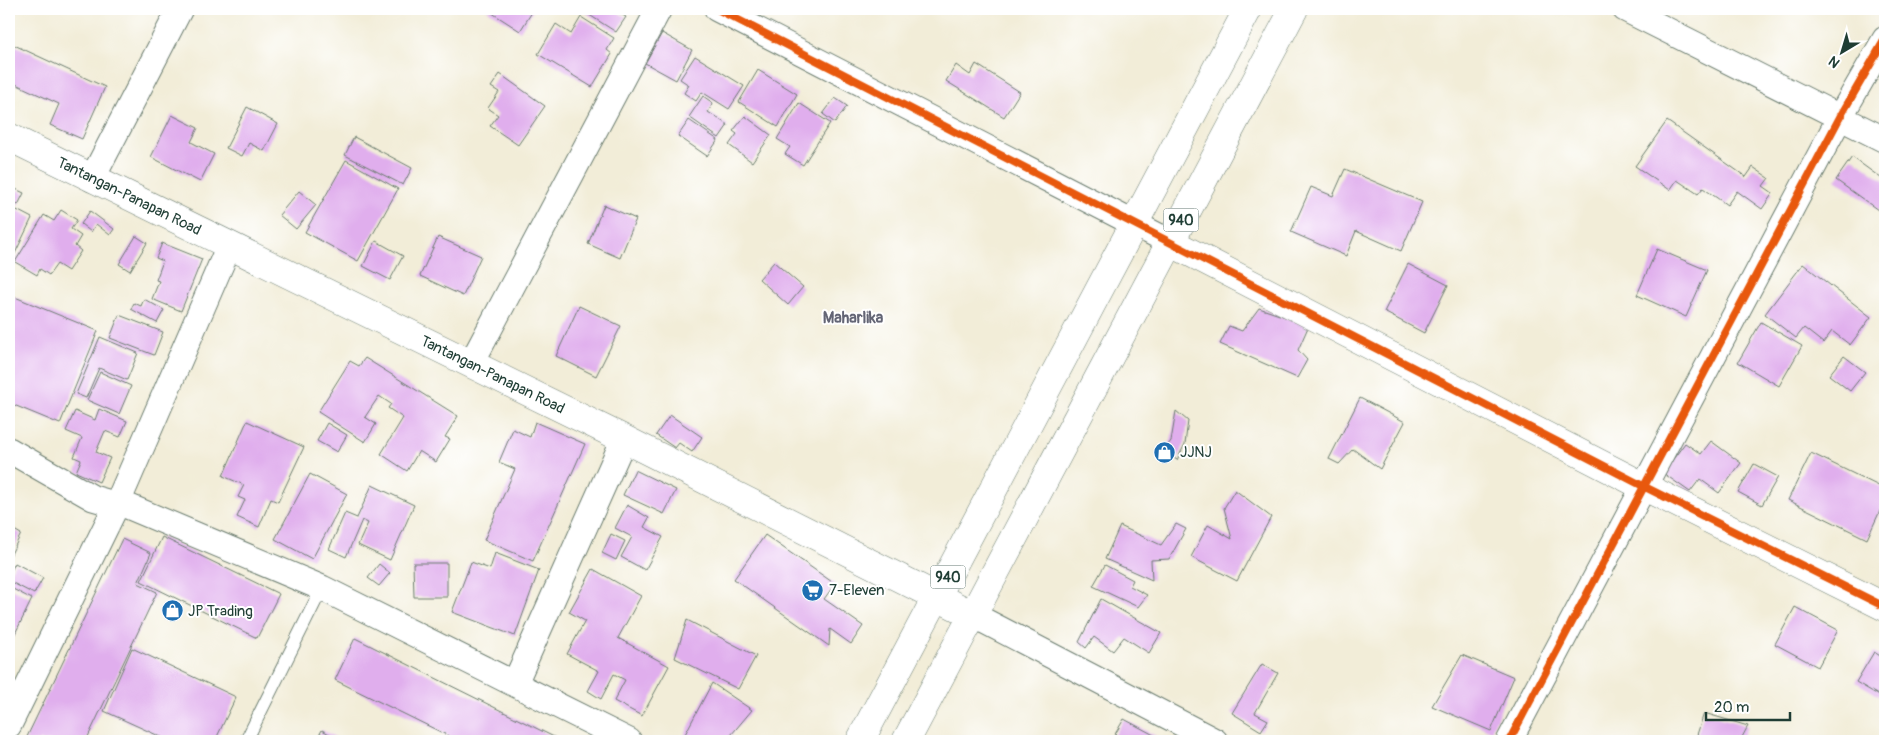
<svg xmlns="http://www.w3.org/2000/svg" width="1894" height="750" font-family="Pangolin,sans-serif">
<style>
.building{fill:#e0aeed}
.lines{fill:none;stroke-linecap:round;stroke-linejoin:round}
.lane-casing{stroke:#697b6d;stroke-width:14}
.street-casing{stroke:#697b6d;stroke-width:27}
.secondary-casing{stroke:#697b6d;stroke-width:29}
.highway-casing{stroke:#697b6d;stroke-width:29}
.lane{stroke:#fff;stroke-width:12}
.street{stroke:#fff;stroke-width:25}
.secondary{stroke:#fff;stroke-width:28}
.highway{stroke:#fff;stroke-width:28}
.cycleway-casing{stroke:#fff;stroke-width:11}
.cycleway{stroke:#e8590c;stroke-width:8}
.labels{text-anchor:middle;stroke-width:4;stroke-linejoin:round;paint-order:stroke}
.shield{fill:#fff;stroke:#627771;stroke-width:1}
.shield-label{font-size:14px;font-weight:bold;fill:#1f3d34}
.street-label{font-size:15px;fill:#1f3d34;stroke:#fff}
.poi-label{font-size:15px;fill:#1f3d34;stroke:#fff;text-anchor:start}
.neighbourhood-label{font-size:16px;font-weight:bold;fill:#636575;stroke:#fff}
</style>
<rect width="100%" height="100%" fill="#fff"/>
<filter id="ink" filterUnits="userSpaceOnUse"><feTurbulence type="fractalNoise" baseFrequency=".02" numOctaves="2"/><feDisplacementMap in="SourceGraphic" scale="10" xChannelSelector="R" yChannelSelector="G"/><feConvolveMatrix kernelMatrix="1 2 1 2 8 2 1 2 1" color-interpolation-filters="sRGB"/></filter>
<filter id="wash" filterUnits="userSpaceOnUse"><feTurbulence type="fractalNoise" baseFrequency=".0096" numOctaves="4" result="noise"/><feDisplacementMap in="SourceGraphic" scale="20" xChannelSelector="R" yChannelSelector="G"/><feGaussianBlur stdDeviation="1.12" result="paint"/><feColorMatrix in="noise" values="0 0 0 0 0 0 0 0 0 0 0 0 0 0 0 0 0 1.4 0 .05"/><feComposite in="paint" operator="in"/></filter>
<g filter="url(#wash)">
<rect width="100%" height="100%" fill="#f2edd8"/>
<g id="blocks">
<path class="building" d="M486 9H534L520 31Z
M580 9H612L626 17 616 32Z
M581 17 614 38 607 50 612 54 592 87 538 54 556 24 571 34Z
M662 33 692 50 676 80 645 63Z
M12 44 105 87 82 139 50 125 59 104 9 81V52Z
M695 56 744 86 729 109 702 92 696 101 684 93 689 85 680 79Z
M976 64 1020 92 1004 117 946 81 956 65 970 75Z
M758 70 797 94 778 127 739 102Z
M500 74 545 106 518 145 490 126 498 115 488 108 499 92 491 87Z
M703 96 713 103 708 112 728 125 719 138 689 117Z
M835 98 847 106 835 123 823 114Z
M799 103 830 123 803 165 785 154 790 147 777 139Z
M247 107 278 124 264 151 249 143 242 156 226 148Z
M172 115 198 128 191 142 214 154 200 182 151 157Z
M745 116 771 135 752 162 729 145 737 134 733 131Z
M689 120 718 140 707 156 678 136Z
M1667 121 1746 177 1753 167 1769 178 1763 186 1773 193 1762 209 1737 191 1727 205 1703 188 1698 194 1677 180 1670 190 1635 166Z
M354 137 412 168 403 185 345 155Z
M1852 157 1885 181V215L1836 180Z
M346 160 398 189 358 261 305 232Z
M9 164 14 167 9 178Z
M1345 169 1422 202 1401 251 1356 231 1346 256 1291 232 1311 187 1333 196Z
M9 186 24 193 18 205 9 200Z
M299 191 316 205 296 229 279 215Z
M604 205 636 219 620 258 588 244Z
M9 206 32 218 9 266Z
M61 210 77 220 71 229 81 236 75 246 81 251 68 271 57 264 49 275 40 269 37 275 15 262 44 215 54 221Z
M90 211 114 229 110 235 96 224 91 232 81 224Z
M136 236 147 243 130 271 119 264Z
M438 237 481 256 463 296 420 276Z
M376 241 403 256 390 280 363 266Z
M162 243 202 259 181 311 152 299 159 281 156 280 163 261 156 258Z
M1657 249 1707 270 1686 317 1637 295Z
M774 262 803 287 788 305 759 279Z
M1408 264 1448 285 1424 333 1384 312Z
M1803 264 1871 317 1850 345 1832 331 1823 343 1804 328 1796 338 1765 314Z
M10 295 98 331 60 424 9 403V395L12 387 9 386Z
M144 299 164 310 157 323 131 309 134 303 141 306Z
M579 306 621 326 596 376 556 356Z
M1259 308 1309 325 1298 350 1307 360 1297 378 1220 344 1229 326 1242 331Z
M119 315 163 332 154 355 110 338Z
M1761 322 1802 346 1779 386 1738 362Z
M100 337 138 353 127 380 99 368 86 398 76 394Z
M1844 356 1865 372 1850 391 1829 375Z
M365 358 458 416 445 437 450 439 436 462 419 451 407 471 381 454 403 418 388 408 391 404 379 396 365 417 376 424 365 442 318 412 350 361 359 366Z
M100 372 131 386 119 414 87 400Z
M1360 398 1405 422 1380 469 1353 449 1339 464 1329 459Z
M99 409 127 421 120 437 105 431 96 452 110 458 99 482 76 472 81 460 74 457 82 438 66 431 75 411 95 420Z
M1176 411 1188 421 1185 444 1177 460 1163 451 1171 441Z
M670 415 702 437 692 452 679 443 675 448 656 435Z
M247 421 304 447 278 502 271 499 259 527 237 517 245 500 238 497 244 485 223 476Z
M535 422 585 444 533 561 484 540 515 469 499 462 513 429 530 437Z
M327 423 347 435 337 452 317 441Z
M1711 441 1741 463 1719 493 1700 479 1690 492 1663 473 1685 443 1701 454Z
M1811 453 1885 489V500L1867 539 1788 500Z
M1754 464 1778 477 1762 505 1738 492Z
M635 470 676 490 664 514 623 495Z
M310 474 347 494 312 559 275 539Z
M372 485 414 505 390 560 358 545 368 523 362 520 346 557 329 549 345 513 357 518Z
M1235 490 1271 517 1237 581 1191 557 1208 525 1232 539 1224 508Z
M627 505 649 518 644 527 663 537 645 570 621 557 632 537 615 528Z
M1176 524 1186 529 1169 559 1151 560 1152 580 1105 559 1120 526 1161 545Z
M9 527 21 534 9 558Z
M611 534 625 541 616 560 602 553Z
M765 535 835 584 824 599 863 626 851 644 830 629 829 646 734 579Z
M162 537 279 594 257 638 141 581Z
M122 539 151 553 138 583 157 592 86 741H25Z
M495 553 539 570 515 636 452 612 471 562 490 569Z
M15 563 43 578 34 594 9 581V575Z
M413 563H447V597H414Z
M379 564 390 573 379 586 368 578Z
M1105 565 1133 580 1130 586 1147 595 1138 607 1093 586Z
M593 569 641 596 618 638 669 666 642 716 614 701 625 680 614 674 601 699 588 691 599 671 567 654 585 621 569 612Z
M9 587 32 599 9 646Z
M1101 599 1161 633 1149 653 1124 637 1113 651 1094 637 1086 648 1079 642Z
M1795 607 1838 630 1818 667 1775 644Z
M687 620 756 656 738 689 675 658Z
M355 638 562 741H459L335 680Z
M132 648 236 697 215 741H170L104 711Z
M1874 652 1885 659V693L1883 698 1856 682Z
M1462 655 1514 677 1491 731 1432 706Z
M1262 664 1278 673 1255 713 1268 720 1261 731 1232 713Z
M712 683 752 710 726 741H686L682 740Z
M1704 713 1748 726 1740 741H1695Z
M1124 719 1165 741H1111Z
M322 730 342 741H316Z"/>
</g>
</g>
<g filter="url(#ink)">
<use href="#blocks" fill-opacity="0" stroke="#697b6d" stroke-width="1"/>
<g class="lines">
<defs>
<path id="lane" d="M246 741 322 588"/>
<path id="street" d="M717 9 1170 242
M1625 9 1885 140
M92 179 180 9
M471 364 659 9
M9 450 93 498 107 502H118L322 588 629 741
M973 615 1215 741
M515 683 624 439
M9 725 118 502 229 246
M1509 741 1840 117 1885 39"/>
<g id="secondary">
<path id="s1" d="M9 137 624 439 973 615"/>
<path d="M1170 242 1645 487 1885 607"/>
</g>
<path id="highway" d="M860 741 1248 9
M906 741 1294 9"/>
</defs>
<use href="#lane" class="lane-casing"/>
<use href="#street" class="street-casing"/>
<use href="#secondary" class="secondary-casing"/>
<use href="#highway" class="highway-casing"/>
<use href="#lane" class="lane"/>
<use href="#street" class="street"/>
<use href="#secondary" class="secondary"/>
<use href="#highway" class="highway"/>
<defs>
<path id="cycleway" d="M717 9 1645 487 1885 607
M1509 741 1840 117 1885 39"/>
</defs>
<use href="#cycleway" class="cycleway-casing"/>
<use href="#cycleway" class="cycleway"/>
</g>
</g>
<defs>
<symbol id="shop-disc" viewBox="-11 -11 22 22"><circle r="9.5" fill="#1f6fb2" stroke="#fff"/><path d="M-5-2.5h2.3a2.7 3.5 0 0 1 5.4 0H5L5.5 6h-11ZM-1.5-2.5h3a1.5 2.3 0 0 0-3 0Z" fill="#fff"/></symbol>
<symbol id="supermarket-disc" viewBox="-11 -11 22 22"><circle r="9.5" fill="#1f6fb2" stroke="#fff"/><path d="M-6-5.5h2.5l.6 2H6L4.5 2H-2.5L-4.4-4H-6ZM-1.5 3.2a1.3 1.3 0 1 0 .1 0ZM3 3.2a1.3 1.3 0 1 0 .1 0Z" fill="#fff"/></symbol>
</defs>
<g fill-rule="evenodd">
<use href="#shop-disc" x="1152" y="440" width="25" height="25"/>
<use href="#supermarket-disc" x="800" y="578" width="25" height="25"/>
<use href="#shop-disc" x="160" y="598" width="25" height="25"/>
</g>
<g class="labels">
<g class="shield">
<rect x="1163.5" y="208.5" width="35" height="23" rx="4"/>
<rect x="930.5" y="565.5" width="35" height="23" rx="4"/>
</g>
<g class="shield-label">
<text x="1181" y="225">940</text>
<text x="948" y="582">940</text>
</g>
<g class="street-label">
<text dy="5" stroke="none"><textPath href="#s1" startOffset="134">Tantangan-Panapan Road</textPath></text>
<text dy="5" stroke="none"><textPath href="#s1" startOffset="539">Tantangan-Panapan Road</textPath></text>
</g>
<g class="poi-label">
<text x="1180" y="457">JJNJ</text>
<text x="829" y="595">7-Eleven</text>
<text x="188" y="616">JP Trading</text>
</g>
<g class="neighbourhood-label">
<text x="853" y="323">Maharlika</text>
</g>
</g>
<rect width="1894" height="750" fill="none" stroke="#fff" stroke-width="30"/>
<g transform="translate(1842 52) rotate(218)" stroke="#ffffff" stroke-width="4" paint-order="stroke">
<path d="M0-4L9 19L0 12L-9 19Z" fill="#1f3d34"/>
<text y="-8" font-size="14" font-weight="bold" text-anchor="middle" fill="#1f3d34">N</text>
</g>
<path d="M1706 712v8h84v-8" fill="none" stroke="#1f3d34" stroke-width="2.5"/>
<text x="1714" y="712" font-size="15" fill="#1f3d34" stroke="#ffffff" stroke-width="4" paint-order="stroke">20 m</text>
</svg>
